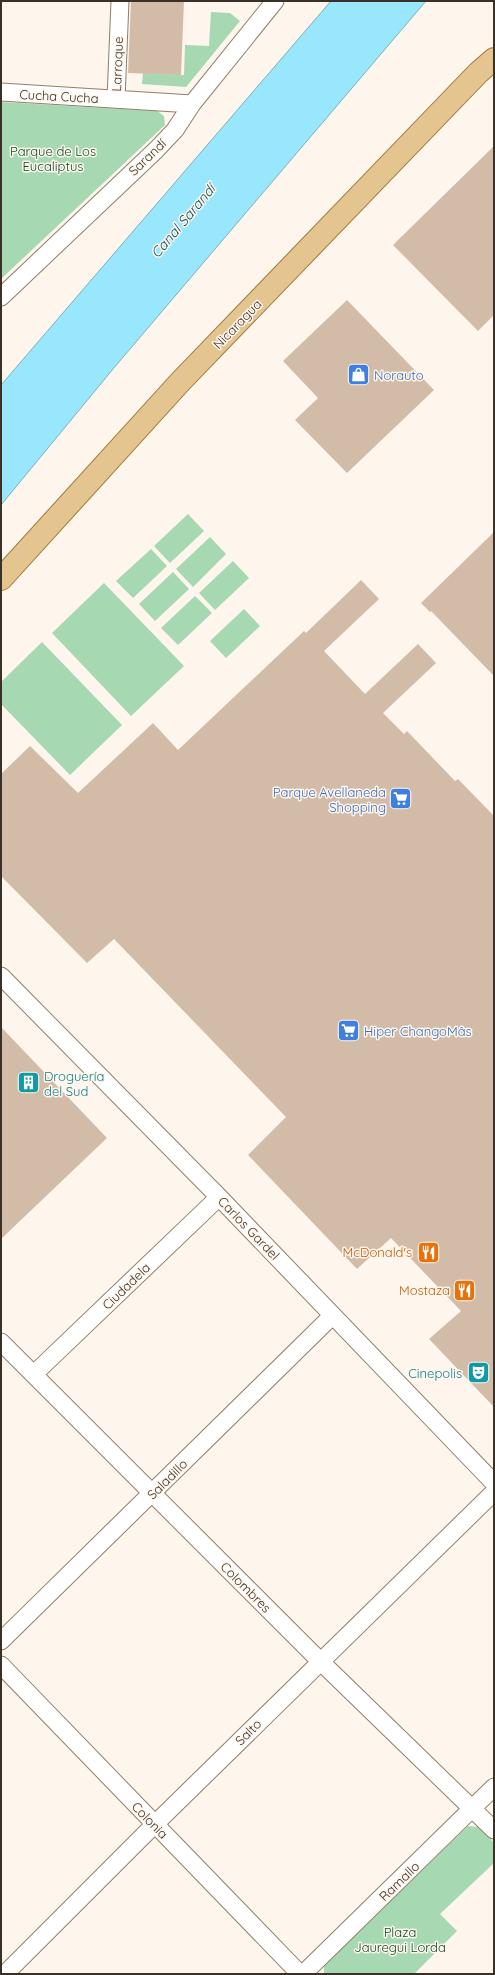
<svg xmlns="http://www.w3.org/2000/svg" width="495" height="1975" font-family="Quicksand,sans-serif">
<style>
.green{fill:#a6d8b2}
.water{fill:#99e7fc;stroke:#7cb0bc}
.building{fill:#d2bca7}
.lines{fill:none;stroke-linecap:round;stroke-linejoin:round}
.minor-casing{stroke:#927e6a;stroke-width:19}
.major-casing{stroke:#9e783a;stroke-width:24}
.minor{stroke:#fff;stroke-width:17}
.major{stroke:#e5c58f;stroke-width:22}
.labels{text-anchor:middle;stroke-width:3;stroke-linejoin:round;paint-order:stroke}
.street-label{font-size:13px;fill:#393028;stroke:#fef5ec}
.park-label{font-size:13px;fill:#0b4a24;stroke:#fef5ec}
.shop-label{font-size:13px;fill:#366cbe;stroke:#fef5ec;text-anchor:start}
.culture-label{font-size:13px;fill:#0d838f;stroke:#fef5ec;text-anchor:start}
.food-label{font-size:13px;fill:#c56008;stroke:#fef5ec;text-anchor:end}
.water-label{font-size:14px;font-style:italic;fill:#0b4f5e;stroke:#fef5ec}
</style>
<rect width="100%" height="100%" fill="#fef5ec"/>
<path class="green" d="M211 12 230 13 240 21 186 87 142 84 143 73 184 75 185 45 209 46Z
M1 102 157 111 164 116 165 125 1 279Z
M188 514 204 531 170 563 154 546Z
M210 537 226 554 193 587 176 569Z
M151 549 167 566 133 598 116 581Z
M233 561 249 578 215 610 199 593Z
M173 572 189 589 155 621 139 604Z
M104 583 184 666 131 716 52 633Z
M195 596 212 613 178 645 161 628Z
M244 609 260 626 226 658 210 641Z
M42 642 122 725 70 775 1 704V682Z
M468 1826 480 1827 494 1843V1863L440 1914 457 1931 414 1974H324V1965Z"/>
<path class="water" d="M331 1H426L113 369 1 505V385Z"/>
<path class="building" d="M131 1H184L181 75 128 73Z
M494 146V315L478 331 393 245Z
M347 300 434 390 347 473 295 420 318 398 283 361Z
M494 532V676L431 611 430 612 421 603Z
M361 580 379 599 324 651 365 694 418 644 436 663 383 713 404 734 407 731 455 781 458 779 494 816V1407L429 1339 461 1311 391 1238 357 1269 248 1155 286 1117 114 939 87 963 1 876V774L30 746 78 793 153 723 178 750 304 631 306 633Z
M1 1027 107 1138 1 1239Z"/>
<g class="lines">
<defs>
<path id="minor" d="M1 92 192 104
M116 99 120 1
M1 297 156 150 175 130 192 104 275 1
M1 976 219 1197 494 1483
M1 1342 320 1661 494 1830
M34 1374 219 1197
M1 1641 332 1316
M1 1665 300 1974
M5 1974 155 1824 494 1492
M303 1974 494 1787"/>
<path id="major" d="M1 579 181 381 478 73 494 59"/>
</defs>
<use href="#minor" class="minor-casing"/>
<use href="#major" class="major-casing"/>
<use href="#minor" class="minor"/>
<use href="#major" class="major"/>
</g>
<defs>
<symbol id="shop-square" viewBox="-11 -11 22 22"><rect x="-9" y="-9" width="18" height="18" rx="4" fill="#3f7fe0" stroke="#fef5ec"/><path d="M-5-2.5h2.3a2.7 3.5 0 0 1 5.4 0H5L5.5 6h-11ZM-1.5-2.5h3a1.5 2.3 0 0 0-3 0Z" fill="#fff"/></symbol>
<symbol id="supermarket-square" viewBox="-11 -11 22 22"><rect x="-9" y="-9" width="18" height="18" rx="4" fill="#3f7fe0" stroke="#fef5ec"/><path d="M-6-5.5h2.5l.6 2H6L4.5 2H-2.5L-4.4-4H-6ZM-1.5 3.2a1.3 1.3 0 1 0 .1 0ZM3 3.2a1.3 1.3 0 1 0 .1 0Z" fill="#fff"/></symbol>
<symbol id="building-square" viewBox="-11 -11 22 22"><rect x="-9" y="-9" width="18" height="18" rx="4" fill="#0f9aa8" stroke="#fef5ec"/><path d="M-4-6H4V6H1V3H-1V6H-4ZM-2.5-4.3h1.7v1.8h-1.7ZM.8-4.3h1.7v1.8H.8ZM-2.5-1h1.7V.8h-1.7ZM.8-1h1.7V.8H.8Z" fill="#fff"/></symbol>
<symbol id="restaurant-square" viewBox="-11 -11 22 22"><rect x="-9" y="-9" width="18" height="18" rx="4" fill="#e8710a" stroke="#fef5ec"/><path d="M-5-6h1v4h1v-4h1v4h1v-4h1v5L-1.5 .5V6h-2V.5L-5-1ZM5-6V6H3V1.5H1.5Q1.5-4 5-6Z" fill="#fff"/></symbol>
<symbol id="theatre-square" viewBox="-11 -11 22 22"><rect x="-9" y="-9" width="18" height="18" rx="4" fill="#0f9aa8" stroke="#fef5ec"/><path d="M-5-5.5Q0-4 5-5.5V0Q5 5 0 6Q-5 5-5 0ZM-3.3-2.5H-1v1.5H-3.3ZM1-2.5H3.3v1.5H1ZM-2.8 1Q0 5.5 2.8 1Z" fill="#fff"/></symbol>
</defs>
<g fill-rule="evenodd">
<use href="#shop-square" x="346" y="362" width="25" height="25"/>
<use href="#supermarket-square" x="388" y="786" width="25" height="25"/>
<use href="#supermarket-square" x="336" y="1018" width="25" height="25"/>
<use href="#building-square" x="16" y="1070" width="25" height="25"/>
<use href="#restaurant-square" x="416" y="1240" width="25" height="25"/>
<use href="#restaurant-square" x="452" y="1278" width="25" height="25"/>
<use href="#theatre-square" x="466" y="1360" width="25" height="25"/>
</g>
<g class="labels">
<g class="street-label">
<text transform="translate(117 64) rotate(-88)" y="5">Larroque</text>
<text transform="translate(59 96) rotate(3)" y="5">Cucha Cucha</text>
<text transform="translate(147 157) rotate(-44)" y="5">Sarandí</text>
<text transform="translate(237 324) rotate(-46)" y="5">Nicaragua</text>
<text transform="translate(249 1228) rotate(46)" y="5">Carlos Gardel</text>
<text transform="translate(126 1286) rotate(-44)" y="5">Ciudadela</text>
<text transform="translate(167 1479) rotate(-45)" y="5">Saladillo</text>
<text transform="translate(246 1587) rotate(45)" y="5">Colombres</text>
<text transform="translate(248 1732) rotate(-45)" y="5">Salto</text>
<text transform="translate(150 1820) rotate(46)" y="5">Colonia</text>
<text transform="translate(399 1881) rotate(-44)" y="5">Ramallo</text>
</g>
<g class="park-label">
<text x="53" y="156">Parque de Los<tspan x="53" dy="15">Eucaliptus</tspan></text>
<text x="400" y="1937">Plaza<tspan x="400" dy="15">Jauregui Lorda</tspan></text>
</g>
<g class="shop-label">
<text x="374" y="380">Norauto</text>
<text x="386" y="797" text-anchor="end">Parque Avellaneda<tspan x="386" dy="15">Shopping</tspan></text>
<text x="364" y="1036">Hiper ChangoMâs</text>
</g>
<g class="culture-label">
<text x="44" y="1081">Droguería<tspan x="44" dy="15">del Sud</tspan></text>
<text x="462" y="1378" text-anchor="end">Cinepolis</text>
</g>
<g class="food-label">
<text x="412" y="1257">McDonald's</text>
<text x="450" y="1295">Mostaza</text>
</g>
<g class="water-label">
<text transform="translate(183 221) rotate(-50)" y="5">Canal Sarandí</text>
</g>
</g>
<rect width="495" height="1975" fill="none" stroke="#393028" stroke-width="4"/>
</svg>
